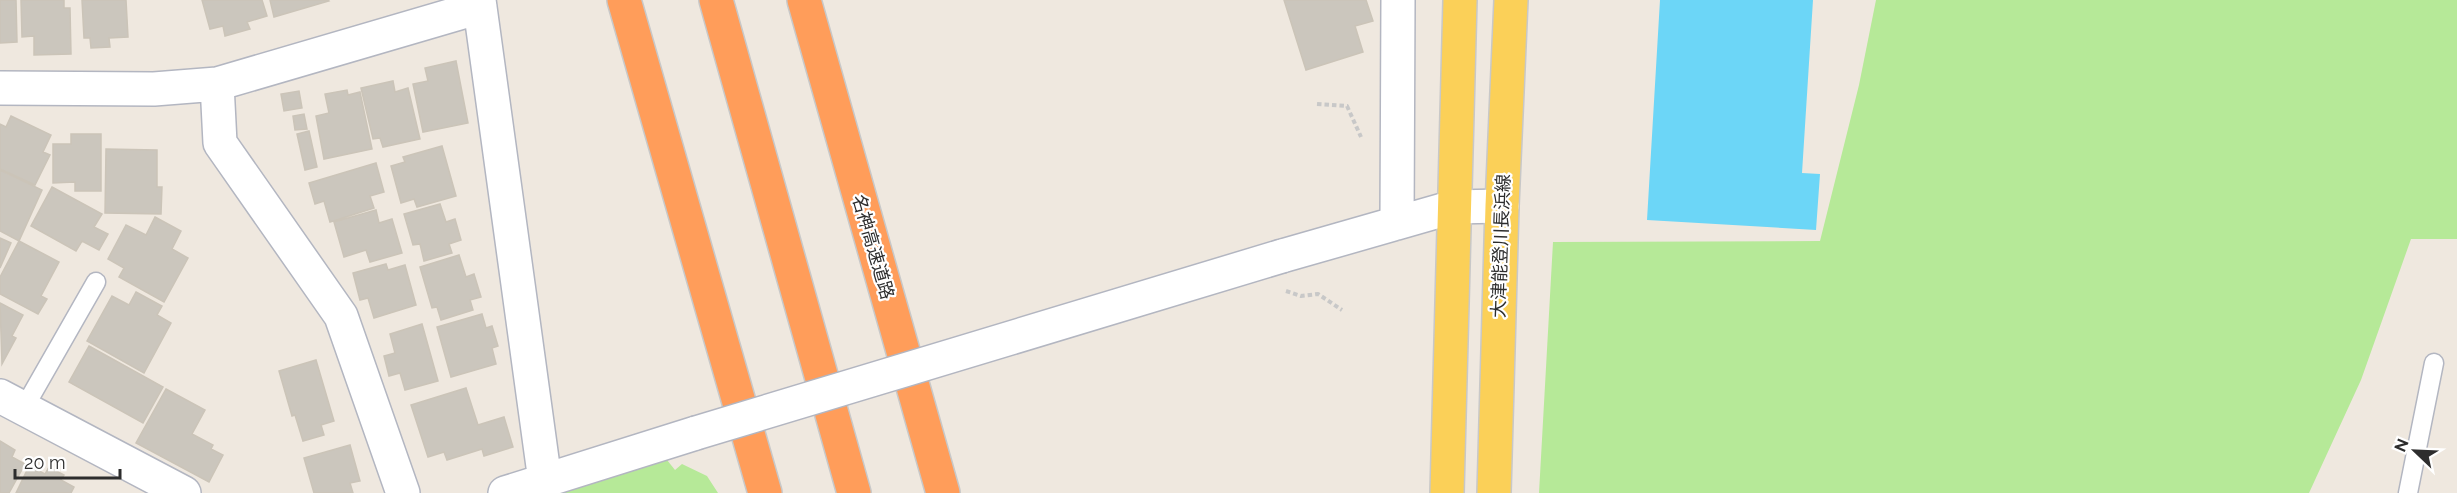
<svg xmlns="http://www.w3.org/2000/svg" width="2457" height="493" font-family="Raleway,'Noto Sans JP',sans-serif">
<style>
.green{fill:#b6e998}
.water{fill:#6cd6f7}
.building{fill:#cbc6bd;stroke:#cbc4b8;stroke-width:1.5}
.lines{fill:none;stroke-linecap:round;stroke-linejoin:round}
.lane-casing{stroke:#b3b6c1;stroke-width:21}
.street-casing{stroke:#b3b6c1;stroke-width:36}
.primary-casing{stroke:#c8c8c8;stroke-width:36}
.highway-casing{stroke:#c8c8c8;stroke-width:36}
.path{stroke:#c8c8c8;stroke-width:4;stroke-dasharray:4.5 3;stroke-linecap:butt}
.lane{stroke:#fff;stroke-width:18}
.street{stroke:#fff;stroke-width:33}
.primary{stroke:#fbd058;stroke-width:33}
.highway{stroke:#ff9d5a;stroke-width:33}
.street-bridge-casing{stroke:#b3b6c1;stroke-width:36;stroke-linecap:butt}
.street-bridge{stroke:#fff;stroke-width:33}
.labels{text-anchor:middle;stroke-width:4.5;stroke-linejoin:round;paint-order:stroke}
.street-label{font-size:18px;fill:#2d2d2d;stroke:#fff}
</style>
<rect width="100%" height="100%" fill="#efe8df"/>
<path class="green" d="M1876 0H2457V239H2411L2361 380 2309 493H1539L1553 242 1820 241 1859 85Z
M667 460 675 470 682 464 707 476 718 493H552Z"/>
<path class="water" d="M1660 0H1813L1802 173 1820 174 1816 230 1647 220Z"/>
<path class="building" d="M0 0H16L17 42 0 43Z
M21 0H64V8H70L71 54 34 55V36L22 37Z
M82 0H126L128 37 109 38 110 47 91 48 90 38H84Z
M202 0H262L267 16 247 22 250 29 225 36 223 26 210 29Z
M270 0H328L329 1 274 17Z
M1284 0H1366L1373 21 1355 26 1363 52 1306 70Z
M456 61 468 123 423 132 413 84 428 81 425 68Z
M393 81 395 92 408 88 420 139 383 147 380 138 373 139 361 88Z
M347 90 348 95 360 92 372 149 324 159 316 116 329 113 325 94Z
M299 91 302 108 284 111 281 94Z
M304 114 307 129 295 130 293 116Z
M11 116 51 135 43 152 50 155 35 185 0 169V124L6 127Z
M309 131 317 167 305 170 297 134Z
M71 134H101V191H75V182L53 183V144H71Z
M442 146 456 196 417 207 414 199 401 203 391 166 405 162 403 157Z
M106 149 157 150V187H162L161 214 105 213Z
M376 163 384 192 370 196 374 208 330 222 324 201 315 204 309 183Z
M0 170 42 190 19 241 0 231Z
M52 187 102 214 94 227 108 234 99 250 82 241 76 251 31 226Z
M440 204 446 222 455 219 461 240 449 244 452 253 424 261 420 244 413 245 404 214Z
M376 210 379 223 392 219 402 253 370 262 366 250 344 257 334 222Z
M155 217 181 231 172 249 188 258 164 302 119 277 124 268 108 259 126 225 146 235Z
M0 238 11 243 0 268Z
M19 241 59 262 41 296 47 299 38 314 0 294V277Z
M459 255 466 277 474 274 481 297 470 300 473 310 441 320 437 307 432 308 420 267Z
M386 264 388 270 405 265 416 305 374 318 368 298 360 300 353 273Z
M136 292 162 306 157 315 171 323 144 373 87 341 112 296 129 305Z
M0 303 23 315 12 336 16 338 2 364Z
M482 314 486 328 492 326 498 346 492 348 496 364 451 377 437 327Z
M422 324 438 381 405 390 400 373 389 376 384 356 395 353 390 334Z
M89 346 163 387 143 423 69 382Z
M316 360 334 421 321 425 324 435 303 441 295 415 292 416 279 371Z
M466 388 478 425 504 417 513 447 484 456 482 449 447 460 444 452 428 457 411 405Z
M166 389 205 410 192 434 213 445 211 449 223 455 209 482 136 443Z
M0 441 15 450 12 457 25 464 9 493H0Z
M350 445 360 481 350 483 353 493H314L304 458Z
M29 466 45 474 49 467 64 475 61 480 74 487 71 493H16Z"/>
<g class="lines">
<defs>
<path id="lane" d="M24 408 96 282
M2408 493 2434 363"/>
<path id="street" d="M479 0 545 481
M217 84 220 143 341 316 403 493
M0 88 154 89 217 84 480 7
M1397 223 1398 0
M1282 256 1453 207 1502 206
M0 396 184 493
M505 493 696 433"/>
<path id="primary" d="M1447 493 1460 0
M1494 493 1502 206 1511 0"/>
<path id="highway" d="M624 0 765 493
M716 0 854 493
M804 0 943 493"/>
</defs>
<use href="#lane" class="lane-casing"/>
<use href="#street" class="street-casing"/>
<use href="#primary" class="primary-casing"/>
<use href="#highway" class="highway-casing"/>
<path class="path" d="M1317 104 1347 106 1361 137
M1286 291 1301 296 1318 294 1342 310"/>
<use href="#lane" class="lane"/>
<use href="#street" class="street"/>
<use href="#primary" class="primary"/>
<use href="#highway" class="highway"/>
<defs>
<path id="street-bridge" d="M696 433 1282 256"/>
</defs>
<use href="#street-bridge" class="street-bridge-casing"/>
<use href="#street-bridge" class="street-bridge"/>
</g>
<g class="labels">
<g class="street-label">
<text transform="translate(1501 246) rotate(-88)" y="6">大津能登川長浜線</text>
<text transform="translate(873 247) rotate(74)" y="6">名神高速道路</text>
</g>
</g>
<g transform="translate(2415 451) rotate(293)" stroke="#ffffff" stroke-width="4.5" paint-order="stroke">
<path d="M0-4.5L10 22L0 15L-10 22Z" fill="#2d2d2d"/>
<text y="-9" font-size="16" font-weight="bold" text-anchor="middle" fill="#2d2d2d">N</text>
</g>
<path d="M15 469v9h105v-9" fill="none" stroke="#2d2d2d" stroke-width="3"/>
<text x="24" y="469" font-size="18" fill="#2d2d2d" stroke="#ffffff" stroke-width="4.5" paint-order="stroke">20 m</text>
</svg>
